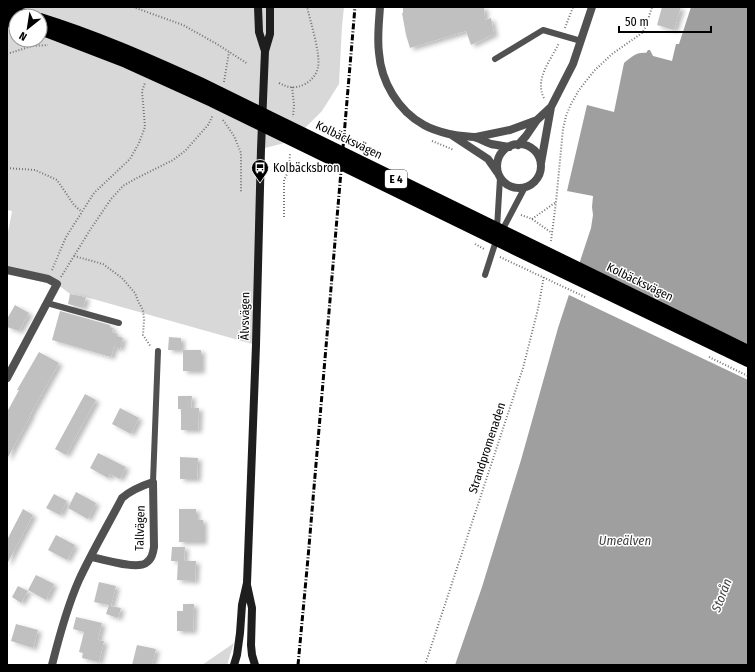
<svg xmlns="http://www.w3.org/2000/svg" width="755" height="672" font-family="'Fira Sans Condensed',sans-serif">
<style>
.green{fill:#d8d8d8;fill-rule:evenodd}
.water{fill:#9f9f9f}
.pier{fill:#fff}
.building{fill:#c0c0c0;filter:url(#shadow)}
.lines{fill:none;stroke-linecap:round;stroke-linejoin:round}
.path{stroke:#737373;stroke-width:2;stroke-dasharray:1 2;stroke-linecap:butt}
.lane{stroke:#515151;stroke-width:6}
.street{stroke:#515151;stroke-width:8}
.secondary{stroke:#1e1e1e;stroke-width:8}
.highway{stroke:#000;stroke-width:12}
.rail{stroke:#000;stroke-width:3;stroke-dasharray:6 2 1 2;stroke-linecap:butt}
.labels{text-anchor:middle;stroke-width:3;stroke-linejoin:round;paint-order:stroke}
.shield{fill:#fff;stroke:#4c4c4c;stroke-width:1}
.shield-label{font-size:11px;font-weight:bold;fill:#000}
.street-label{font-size:12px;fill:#000;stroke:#fff}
.poi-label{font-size:12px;fill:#000;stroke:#fff;text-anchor:start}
.water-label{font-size:13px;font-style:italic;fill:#404040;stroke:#fff}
</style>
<defs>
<filter id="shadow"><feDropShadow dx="4" dy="2.5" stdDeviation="2" flood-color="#0004"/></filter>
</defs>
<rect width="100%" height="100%" fill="#fff"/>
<path class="green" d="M7 7H344L342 26 339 84 322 111 292 141 261 149 256 345 86 297 70 294 57 284 7 270V237L12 211 7 210ZM16 16H40V40H16Z
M234 643 227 665H202Z"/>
<path class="water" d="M691 7H748V665H455L482 587 521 460 558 328 591 228 593 215 592 207 593 196 567 191 587 105 614 112 624 63C632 57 636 52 646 53L648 50H650L653 56 672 61 676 44H679Z"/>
<path class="pier" d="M577 263 748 344V380L567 294Z"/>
<path class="building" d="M403 7H484L485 20 491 18 494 34 471 45 466 31 410 48 406 35 402 13H403Z
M662 7H681L674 30 657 25Z
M70 294 86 297 83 308 68 304Z
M15 305 29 313 19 331 7 327V319Z
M60 311 110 325V327L113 328 112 332 118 334 117 336 123 338 120 349 114 347 111 357 52 340Z
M169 337 181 338V350H168Z
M183 350H201V371H183Z
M39 352 59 363 30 415H31L7 459V412L19 390H17Z
M85 394 96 400 66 455 55 449Z
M178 396H192L191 408H199L198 430H181V409H178Z
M120 408 139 418 131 434 112 424Z
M98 453 126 467 120 479 110 474 108 478 90 468Z
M180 457 198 458 197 479H180Z
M76 492 96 503 88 519 68 508Z
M54 494 67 501 60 515 46 508Z
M23 509 33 515 7 564V540Z
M179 509H196V519L203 520V542H179Z
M56 535 75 545 67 560 48 550Z
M172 547H185L184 561H196L195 581 177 580 178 561H171Z
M36 575 54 584 46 600 28 590Z
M99 582 116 586 111 606 121 608 118 618 106 614 109 605 94 602Z
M18 586 28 591 21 603 12 597Z
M183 604H194L193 631H177V611H183Z
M76 617 102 623 98 640 104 641 99 662 82 658 83 653 79 652 84 632 73 629Z
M16 624 38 630 33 648 11 641Z
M137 645 156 649 152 665H132Z"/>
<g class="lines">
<path class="path" d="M133 7 183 25 217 44 248 64
M565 28 573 7
M7 54 32 46 48 45
M224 82 229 52
M279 83C289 88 295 89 305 84 311 81 317 74 318 67 321 55 310 20 307 7
M292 87 294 105 293 117
M544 98C534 79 551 60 559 43
M223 120 234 136 241 153V192
M432 141 454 150
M7 168 35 170 57 180 74 205 82 212
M521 215 532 219 552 233
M284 217V180L289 170 290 153
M532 219 556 202
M551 241 556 202 563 129 566 116 571 104 579 90 594 71 612 54 642 33 646 26 652 7
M475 244 484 249
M74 256 103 264 122 278 135 293 138 301 143 310 144 320 143 335 151 347
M500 257 585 297
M52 270 66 237 94 193 130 159 139 143 145 127 142 91 145 83
M61 277 90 230 111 199 123 186 137 178 173 160 185 151 208 125 213 115
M709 357 748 376
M425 665 523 368 538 309 544 276"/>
<path class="lane" d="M495 59 543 30 581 41
M497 228 500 178
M485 275 495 244 525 187
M47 303 119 323
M153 482 158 351"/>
<path class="street" d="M380 7C379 22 377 38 379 53 381 81 398 111 424 125 431 129 441 132 449 134 457 136 466 136 474 137 479 138 485 142 491 144 496 145 503 146 509 147
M453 136 488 159 497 172
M476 137 510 130 537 120 551 107 573 64 592 7
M497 166a22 22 0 1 1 44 0a22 22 0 1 1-44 0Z
M518 145 526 136 537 120
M541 163 551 107
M7 270 48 279 57 284 7 378
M52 665C59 637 67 607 79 580 92 552 108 525 122 498 131 490 141 486 153 482L154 547C153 553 152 559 146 563 136 570 103 559 91 557"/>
<path class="secondary" d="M258 7 259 32 265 51
M247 585 252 608 251 645 252 655 255 665
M234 665 237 655 240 633 242 605 247 583 256 345 261 149 265 51 270 34V7"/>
<path class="highway" d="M7 10 29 16
M40 19C95 36 147 59 200 83L748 351
M7 21 16 23
M40 30 48 32 126 62 212 101 515 249 748 361"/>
<path class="rail" d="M298 665 308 558 355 7"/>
</g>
<defs>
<symbol id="bus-pin" viewBox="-11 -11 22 30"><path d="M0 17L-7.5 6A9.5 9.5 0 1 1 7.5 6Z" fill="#000" stroke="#fff"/><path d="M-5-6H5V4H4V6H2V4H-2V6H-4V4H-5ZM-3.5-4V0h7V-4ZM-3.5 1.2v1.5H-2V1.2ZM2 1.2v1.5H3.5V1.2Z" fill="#fff"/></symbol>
</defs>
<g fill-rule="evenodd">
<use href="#bus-pin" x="250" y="158" width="20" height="27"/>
</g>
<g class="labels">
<rect class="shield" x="385" y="170" width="22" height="18" rx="3"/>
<g class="shield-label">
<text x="396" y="183">E 4</text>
</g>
<g class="street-label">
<text transform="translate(349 140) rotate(26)" y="4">Kolbäcksvägen</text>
<text transform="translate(640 282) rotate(26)" y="4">Kolbäcksvägen</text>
<text transform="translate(245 316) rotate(-89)" y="4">Älvsvägen</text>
<text transform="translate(487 448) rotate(-72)" y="4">Strandpromenaden</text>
<text transform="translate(140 528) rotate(-88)" y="4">Tallvägen</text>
</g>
<g class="poi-label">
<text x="273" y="172">Kolbäcksbron</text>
</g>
<g class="water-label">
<text x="625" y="545">Umeälven</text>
<text transform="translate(721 595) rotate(-69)" y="5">Storån</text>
</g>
</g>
<rect width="755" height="672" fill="none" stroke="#000000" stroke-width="16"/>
<g transform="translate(28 28) rotate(210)"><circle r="19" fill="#ffffff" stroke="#999999"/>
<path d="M0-3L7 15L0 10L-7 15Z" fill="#000000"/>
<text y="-6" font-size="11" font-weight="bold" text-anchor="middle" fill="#000000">N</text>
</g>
<path d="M619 26v6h92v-6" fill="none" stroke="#000000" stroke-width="2"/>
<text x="625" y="26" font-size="12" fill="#000000" stroke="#ffffff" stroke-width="3" paint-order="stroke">50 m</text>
</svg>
